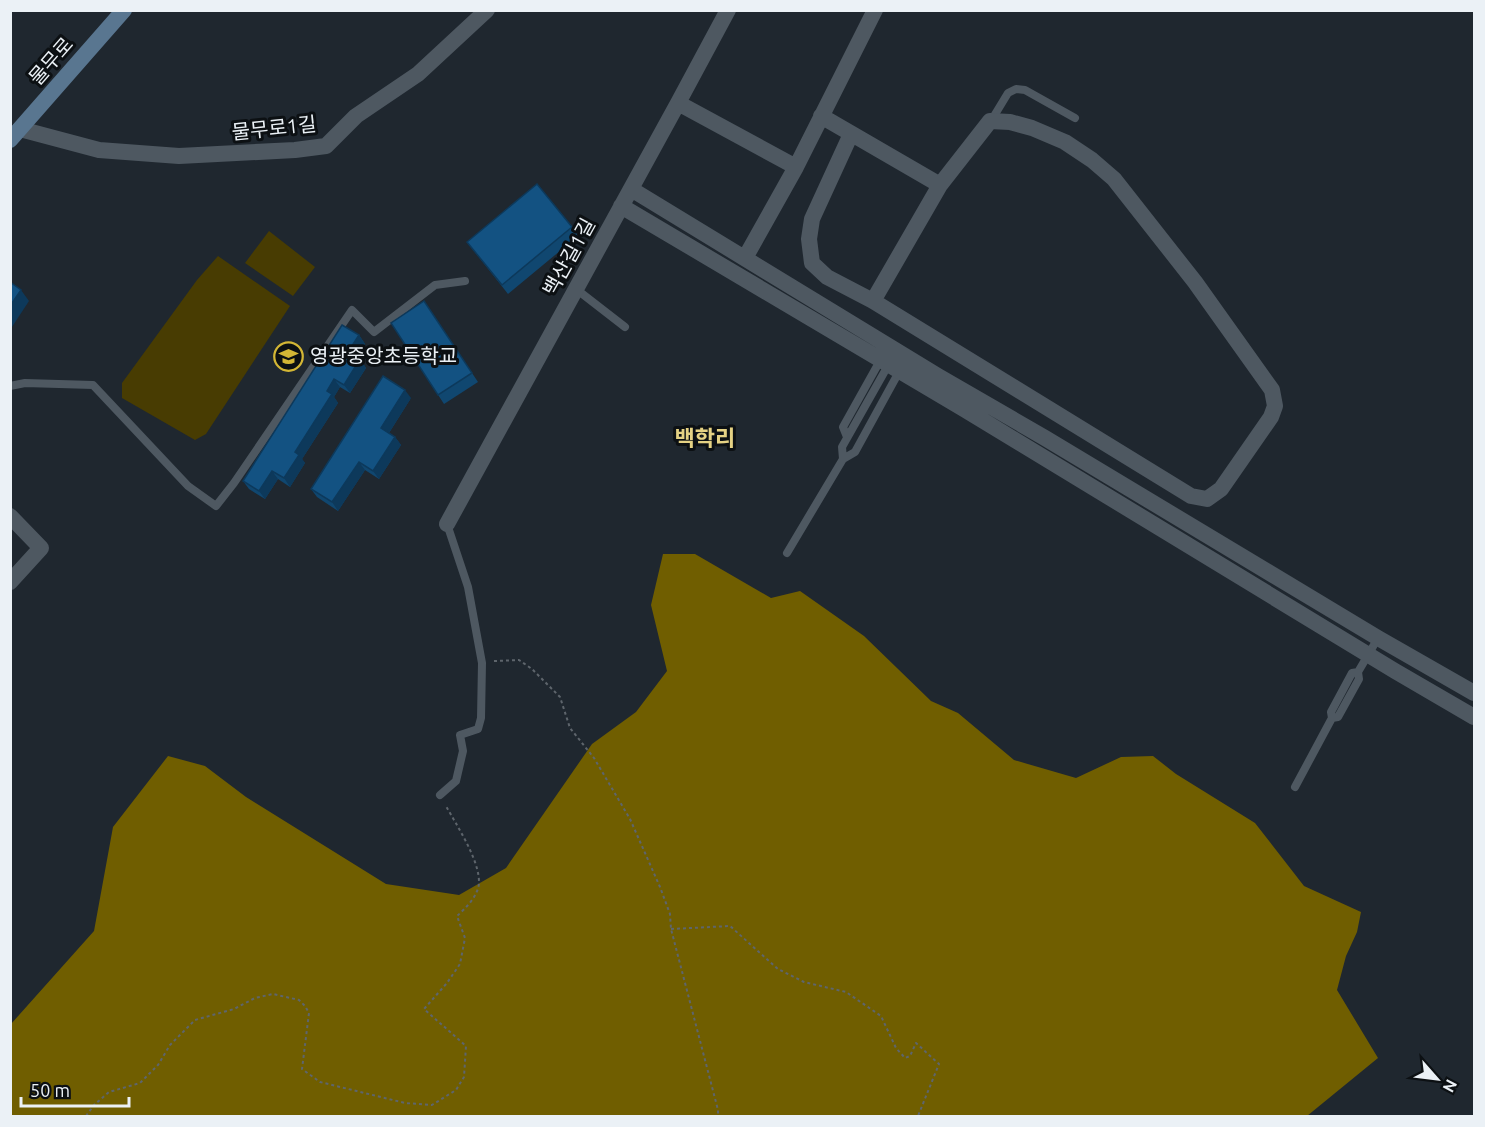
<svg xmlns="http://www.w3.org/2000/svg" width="1485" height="1127" font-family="Ubuntu,'Noto Sans KR',sans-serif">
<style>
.green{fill:#483c02}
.forest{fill:#705e00}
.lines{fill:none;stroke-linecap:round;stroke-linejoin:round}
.path{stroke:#5e656c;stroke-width:2;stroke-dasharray:3 3;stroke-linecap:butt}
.service{stroke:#4e5861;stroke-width:8}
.minor{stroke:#4e5861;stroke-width:16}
.secondary{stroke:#597690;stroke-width:16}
.wall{fill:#104770}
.shaded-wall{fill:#0d395b}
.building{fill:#135282;stroke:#0d395b;stroke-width:1.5}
.labels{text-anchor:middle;stroke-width:6;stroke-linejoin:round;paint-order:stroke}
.street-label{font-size:20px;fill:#ebf1f6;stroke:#0c1013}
.poi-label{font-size:20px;fill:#ebf1f6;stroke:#0c1013;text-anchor:start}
.quarter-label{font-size:22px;font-weight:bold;fill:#e5d284;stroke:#0c1013}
</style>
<rect width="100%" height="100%" fill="#1f272f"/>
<path class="green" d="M269 231 315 267 293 296 245 263Z
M218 256 290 306 206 434 195 440 122 398V383L197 280Z"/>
<path class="forest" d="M663 554H695L771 598 800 591 864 636 931 701 958 713 1014 760 1076 778 1121 757 1153 756 1176 774 1255 823 1304 886 1361 912 1357 932 1346 956 1337 990 1378 1058 1307 1116H11V1024L94 931 113 827 168 756 205 766 246 797 386 884 459 895 506 868 592 744 636 712 667 671 651 605Z"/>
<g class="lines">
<path class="path" d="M494 661 519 660 532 669 560 697 570 728 594 758 630 819 660 887 670 914 671 929 718 1110V1116
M671 929 730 926 778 969 804 982 846 992 881 1016 896 1048 905 1058 910 1056 916 1043 939 1064 918 1116
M86 1116 94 1105 109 1092 140 1083 158 1065 170 1045 195 1020 234 1009 255 998 273 994 299 1000 305 1006 309 1013 302 1069 320 1082 405 1103 432 1105 456 1090 464 1077 466 1046 424 1009 447 983 460 964 465 938 457 916C466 908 479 895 479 882 479 859 457 826 446 806"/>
<path class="service" d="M991 121 1008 93 1016 89 1025 90 1075 118
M576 289 625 327
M10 386 25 383 93 385 188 486 216 506 234 483 352 310 374 332 435 285 465 281
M847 437 843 427 881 359
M843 459 842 447 890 362
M787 553 843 459 855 452 900 370
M1332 718 1338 717 1359 679 1358 672
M1295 787 1332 718 1331 712 1352 673 1358 672 1378 638
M440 795 456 781 463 751 460 735 478 729 481 718 482 663 468 587 447 524"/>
<path class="minor" d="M678 103 796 167
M821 116 940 185 990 121 1010 122 1032 128 1065 142 1092 160 1114 179 1195 282 1272 390 1275 406 1271 417 1221 489 1207 499 1191 496 873 301 827 277 812 263 809 239 812 219 851 134
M20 129 99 150 179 156 295 150 326 146 356 116 418 74 487 10
M631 189 938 376 1045 438 1378 638 1474 693
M621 206 964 409 1395 671 1474 717
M745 258 796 167 875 10
M873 301 940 185
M10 516 41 548 10 582
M447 524 678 103 728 10"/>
<path class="secondary" d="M10 140 124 10"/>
</g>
<path class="wall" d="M572 227 578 236 508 294 467 242Z
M424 301 478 382 444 404 391 323Z
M359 335 365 344 356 357 360 359 366 368 350 393 340 387 334 397 338 403 302 459 305 463 290 487 278 479 265 499 249 489 243 481Z
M411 398 389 433 395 437 401 445 379 479 365 470 338 511 317 497 311 489Z"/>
<path class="shaded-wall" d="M21 290 29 301 10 330V306Z
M359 335 365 344 354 360 348 352Z
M360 359 366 368 350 393 344 385Z
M334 379 340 387 334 397 338 403 302 459 305 463 290 487 284 478 295 452 327 391Z
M405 390 411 398 387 436 381 428Z
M395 437 401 445 379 479 373 471Z
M359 462 365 470 338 511 332 502Z
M272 471 278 479 265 499 259 491Z"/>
<path class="building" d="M537 184 572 227 502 285 467 242Z
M10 282 21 290 10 306Z
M424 301 472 373 438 395 391 323Z
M342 325 359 335 348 352 360 359 344 385 334 379 327 391 332 394 295 452 299 455 284 478 272 471 259 491 243 481Z
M383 376 405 390 381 428 395 437 373 471 359 462 332 502 311 489Z"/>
<defs>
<symbol id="school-ring" viewBox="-11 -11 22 22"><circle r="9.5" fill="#0c1013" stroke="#d3b635" stroke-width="1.5"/><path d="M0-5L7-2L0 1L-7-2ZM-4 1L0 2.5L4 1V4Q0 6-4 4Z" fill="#d3b635"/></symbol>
</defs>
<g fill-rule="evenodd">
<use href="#school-ring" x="272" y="340" width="33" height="33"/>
</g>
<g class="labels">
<g class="street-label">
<text transform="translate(51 61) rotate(-49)" y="7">물무로</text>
<text transform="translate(274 128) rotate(-6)" y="7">물무로1길</text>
<text transform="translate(569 257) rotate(-61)" y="7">백산길1길</text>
</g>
<g class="poi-label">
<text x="310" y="363">영광중앙초등학교</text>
</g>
<g class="quarter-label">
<text x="705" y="446">백학리</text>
</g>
</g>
<rect width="1485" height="1127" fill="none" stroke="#ebf1f6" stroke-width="24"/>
<g transform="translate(1437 1079) rotate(118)" stroke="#0c1013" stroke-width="4.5" paint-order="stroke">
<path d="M0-4.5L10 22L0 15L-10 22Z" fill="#ebf1f6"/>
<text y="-9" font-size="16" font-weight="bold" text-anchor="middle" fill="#ebf1f6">N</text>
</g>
<path d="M21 1097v9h108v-9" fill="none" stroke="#ebf1f6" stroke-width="3"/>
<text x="30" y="1097" font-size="18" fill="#ebf1f6" stroke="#0c1013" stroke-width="4.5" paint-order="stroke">50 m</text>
</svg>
